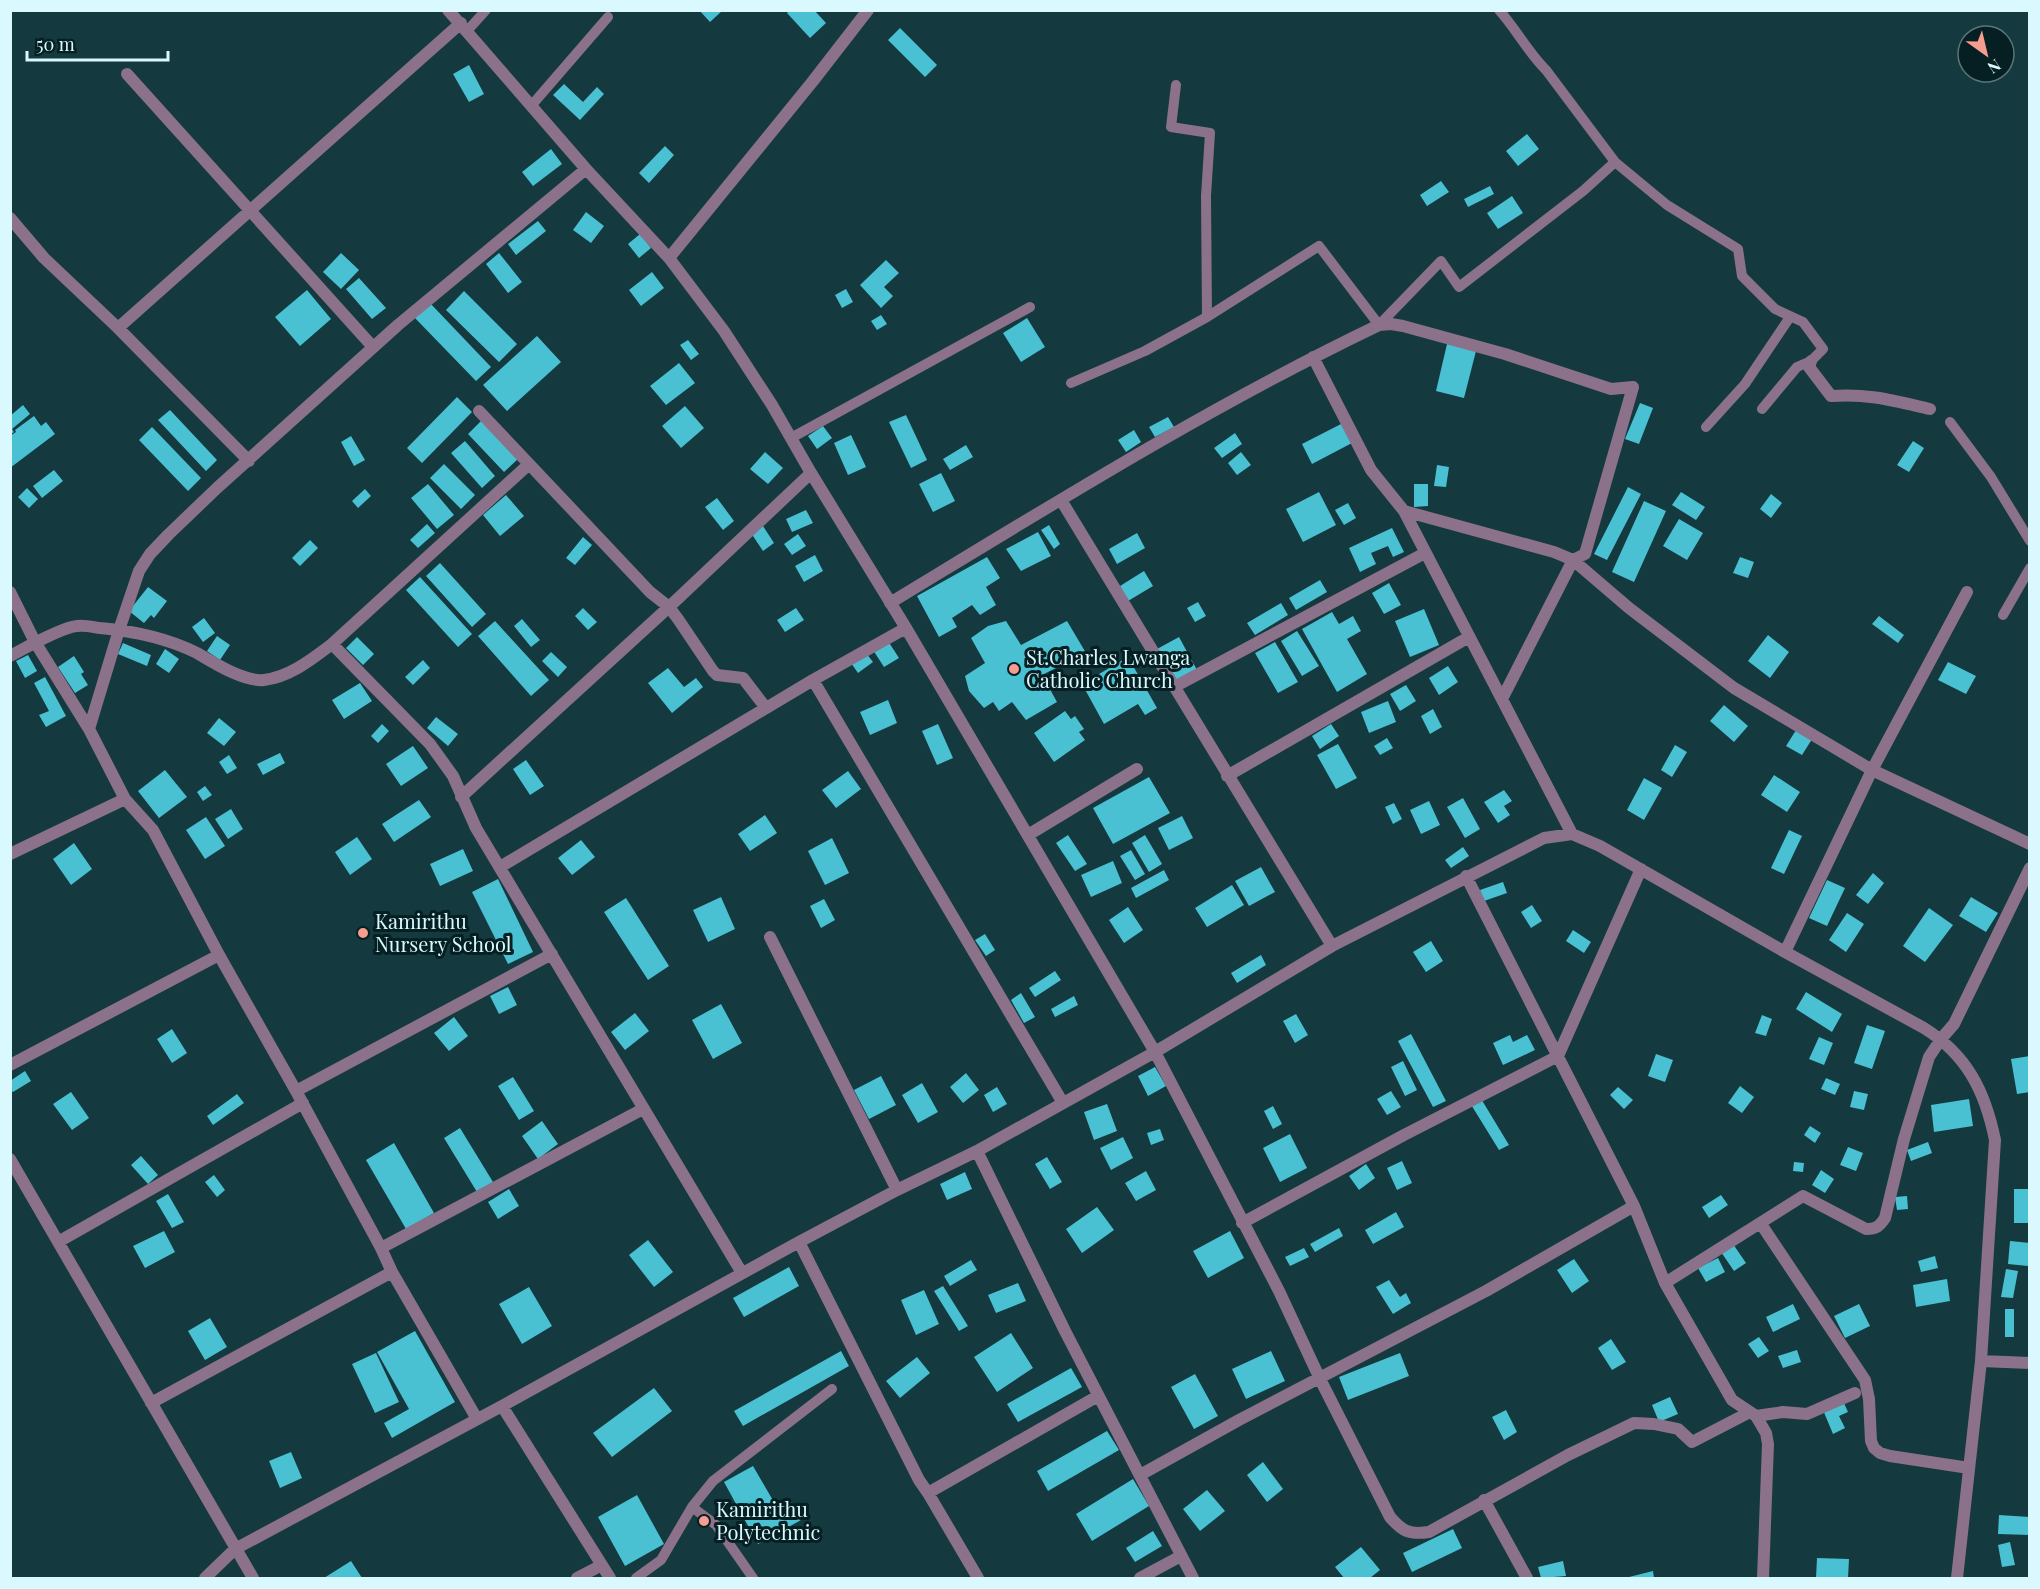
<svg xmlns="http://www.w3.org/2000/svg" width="2040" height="1589" font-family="'Playfair Display',serif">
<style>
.building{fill:#49c1d3}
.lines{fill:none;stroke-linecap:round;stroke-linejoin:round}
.service{stroke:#8c718a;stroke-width:10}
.minor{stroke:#8c718a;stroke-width:12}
.poi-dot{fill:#f59d8f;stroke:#051f23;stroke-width:2}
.labels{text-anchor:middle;stroke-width:6;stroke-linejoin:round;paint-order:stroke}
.poi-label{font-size:20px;fill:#daf9fe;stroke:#051f23;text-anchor:start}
</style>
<rect width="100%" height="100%" fill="#14393f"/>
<path class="building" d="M699 10H723L710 22Z
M790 10H814L826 23 810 38 787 13Z
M900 28 937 65 925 77 888 40Z
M469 65 484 94 469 102 453 74Z
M564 84 583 102 597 87 604 94 580 120 553 95Z
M1527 134 1539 149 1518 166 1506 151Z
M665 146 674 155 649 183 639 173Z
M551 149 562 164 533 186 522 172Z
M1441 181 1449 192 1427 206 1420 195Z
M1490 186 1494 194 1468 207 1464 199Z
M1512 196 1523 213 1498 229 1487 213Z
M586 212 604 226 591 243 573 230Z
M538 221 546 231 516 255 508 244Z
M640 234 651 248 639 258 628 244Z
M341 253 359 270 341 289 323 272Z
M499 253 522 282 508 293 486 264Z
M886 260 899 273 884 287 893 296 881 308 860 285Z
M652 272 664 288 641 306 629 290Z
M359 278 386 308 372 319 346 289Z
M846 289 853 302 842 308 835 295Z
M307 290 331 319 300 346 275 317Z
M464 291 517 344 499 362 446 310Z
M429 302 491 367 476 381 414 317Z
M881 315 887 324 877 330 871 321Z
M1027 318 1045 347 1021 362 1003 333Z
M537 336 561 362 507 411 483 385Z
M688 340 699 354 691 360 680 345Z
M1447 344 1476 351 1464 398 1436 391Z
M679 363 695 383 666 405 650 386Z
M457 397 472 412 422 463 407 448Z
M1640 403 1653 408 1639 444 1625 439Z
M23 405 30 414 12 429 14 432 10 435V416Z
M685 406 704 428 681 448 662 426Z
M170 410 217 460 206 471 158 420Z
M906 415 927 460 911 468 889 422Z
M34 416 41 426 46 422 55 434 10 468V436L16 432 15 430Z
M1168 417 1174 427 1155 437 1149 427Z
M482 420 518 459 504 472 468 434Z
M1343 423 1352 443 1312 464 1302 444Z
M823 426 832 438 817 449 808 436Z
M152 427 201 478 188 491 139 440Z
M1134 430 1141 442 1126 452 1118 440Z
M1235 433 1242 444 1222 458 1214 448Z
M851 435 866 467 848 475 834 443Z
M351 436 365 460 354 466 341 442Z
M465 441 495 476 482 488 451 453Z
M1913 441 1924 448 1909 472 1897 465Z
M966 445 973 457 950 470 943 459Z
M765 452 783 468 768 484 750 469Z
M1241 452 1251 465 1237 475 1228 463Z
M444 464 475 495 461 509 430 478Z
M1437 465 1449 467 1446 487 1434 486Z
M54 470 63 481 42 498 33 486Z
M941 473 955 501 933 512 919 484Z
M428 484 454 515 437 529 411 498Z
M1414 484H1428V506L1414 507Z
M1628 487 1641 494 1607 560 1594 554Z
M27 488 38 499 29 508 18 497Z
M365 489 371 496 358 508 352 501Z
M1319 492 1336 525 1303 542 1286 509Z
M1681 492 1705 507 1696 520 1672 505Z
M1771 494 1782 503 1771 518 1760 509Z
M506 495 524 516 500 536 483 515Z
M717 498 734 521 723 530 705 507Z
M1644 501 1666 511 1634 582 1612 572Z
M1348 503 1356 518 1344 525 1335 510Z
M806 510 813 523 792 532 786 519Z
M1679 519 1703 533 1687 560 1663 546Z
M427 524 435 533 418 548 410 540Z
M1049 525 1060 544 1054 549 1041 530Z
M763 526 774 543 763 551 751 533Z
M1392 528 1404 552 1393 557 1388 546 1371 553 1376 564 1360 572 1349 548Z
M1038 532 1051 556 1021 571 1006 549Z
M1137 533 1145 548 1117 564 1109 549Z
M798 534 806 546 792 555 784 544Z
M583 537 592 545 575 565 566 558Z
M310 540 318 548 300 566 292 558Z
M815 555 823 571 804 582 795 566Z
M987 557 1000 578 986 587 996 605 980 615 972 605 952 618 957 627 939 637 917 596Z
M1740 557 1754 562 1748 578 1733 573Z
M440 563 486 614 472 627 426 576Z
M1144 571 1153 586 1128 601 1120 586Z
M420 577 472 634 458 647 406 590Z
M1320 580 1327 592 1296 610 1289 598Z
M1389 583 1401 605 1384 614 1372 593Z
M148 587 167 601 154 618 151 615 144 623 129 611Z
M1198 602 1206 616 1195 622 1187 608Z
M1281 603 1288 615 1255 635 1247 623Z
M583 608 597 622 588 630 575 616Z
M796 608 804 620 785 632 777 620Z
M1424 609 1439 645 1410 657 1395 621Z
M1332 612 1339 624 1353 616 1361 631 1347 639 1367 674 1337 692 1302 629Z
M1879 616 1904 635 1898 643 1872 624Z
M204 618 215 633 203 642 192 627Z
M522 619 540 640 531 647 514 626Z
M495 621 549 680 531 696 478 636Z
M1006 621 1021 645 1067 621 1086 653 1042 675 1057 702 1026 720 1012 702 999 711 993 702 984 708 969 691 965 676 985 663 971 638 988 626Z
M1297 631 1319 666 1302 676 1281 641Z
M1768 635 1789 652 1770 678 1748 661Z
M217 636 230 645 220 660 207 651Z
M357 637 374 654 363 665 346 648Z
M1179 637 1197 670 1175 682 1157 649Z
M888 641 899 658 884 667 873 650Z
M1275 642 1298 682 1278 693 1255 653Z
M123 643 151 655 147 666 118 654Z
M165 649 179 659 169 673 156 664Z
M551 652 567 667 558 677 542 661Z
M866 653 873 662 858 673 851 663Z
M28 655 37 671 25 678 16 661Z
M74 656 84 672 81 674 88 685 75 693 58 667Z
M1128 657 1157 708 1145 715 1138 704 1104 724 1082 684Z
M423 660 430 668 413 685 405 677Z
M1948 662 1976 676 1966 694 1938 680Z
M1448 666 1458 682 1439 695 1429 678Z
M668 668 684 687 696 678 703 687 672 713 648 683Z
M45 677 66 716 46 727 39 715 49 711 34 683Z
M360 683 372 701 344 719 332 700Z
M1406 685 1416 701 1400 711 1390 694Z
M888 700 897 723 870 735 860 712Z
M1388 701 1396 722 1369 733 1361 712Z
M1724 705 1748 726 1734 742 1710 721Z
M1433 709 1442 727 1430 734 1421 716Z
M1065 711 1071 719 1075 716 1084 729 1079 732 1085 740 1054 762 1034 733Z
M436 717 458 734 448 746 427 728Z
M219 718 236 732 224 746 207 733Z
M382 724 389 731 378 743 371 736Z
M938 724 953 758 937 765 922 731Z
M1331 724 1339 736 1320 749 1312 736Z
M1798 727 1814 736 1802 755 1786 746Z
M1387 738 1393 748 1380 755 1374 746Z
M1338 744 1357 778 1336 789 1317 755Z
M1675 745 1687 752 1672 777 1661 770Z
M413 746 428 768 401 786 386 764Z
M280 753 285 763 263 775 257 764Z
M229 755 237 768 227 774 219 762Z
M526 760 544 786 530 795 513 769Z
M165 770 187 797 159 818 138 791Z
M848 771 861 789 836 808 822 790Z
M1774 775 1800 792 1787 812 1761 795Z
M1149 777 1170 813 1113 844 1093 808Z
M1644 778 1662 788 1644 820 1627 810Z
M205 786 212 795 203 801 197 792Z
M1504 790 1512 801 1504 806 1510 815 1498 823 1484 802Z
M1463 798 1480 829 1465 838 1447 807Z
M419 800 431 817 394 842 382 824Z
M1429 801 1440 825 1421 834 1410 810Z
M1394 803 1402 819 1393 824 1385 807Z
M231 809 243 829 228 839 215 819Z
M765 815 777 833 750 851 738 834Z
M1182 816 1193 838 1169 850 1158 828Z
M206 817 225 846 205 859 186 830Z
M1789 830 1802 836 1784 874 1771 868Z
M1068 835 1087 864 1075 871 1056 843Z
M1145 835 1162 864 1149 872 1132 843Z
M357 837 372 859 350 875 335 852Z
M832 838 849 873 825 885 808 851Z
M581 840 595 857 572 875 558 858Z
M74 843 92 869 71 885 53 859Z
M1463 847 1469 856 1451 868 1445 860Z
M463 849 473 871 440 886 430 864Z
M1131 850 1145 874 1135 880 1120 856Z
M1113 861 1122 883 1091 897 1081 875Z
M1261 867 1275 892 1249 906 1235 881Z
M1164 870 1169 880 1136 898 1131 888Z
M1873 873 1884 883 1868 904 1856 895Z
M498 879 533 952 508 964 472 892Z
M1827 880 1845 888 1827 926 1809 918Z
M1503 882 1507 893 1484 901 1480 890Z
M1232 885 1244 905 1207 927 1195 908Z
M721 897 735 929 708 942 693 910Z
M1971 897 1998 913 1986 932 1959 916Z
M626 898 669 966 648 980 604 912Z
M824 899 835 920 821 928 810 906Z
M1532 905 1542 921 1531 928 1521 912Z
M1128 907 1143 930 1124 943 1109 920Z
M1929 908 1953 925 1925 962 1903 946Z
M1847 913 1864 924 1846 952 1829 940Z
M1573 930 1591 942 1584 953 1566 941Z
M985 934 995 950 986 956 975 940Z
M1431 941 1443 961 1426 972 1413 952Z
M1261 955 1266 965 1237 983 1231 973Z
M1055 971 1061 980 1035 997 1029 988Z
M508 987 517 1005 499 1014 490 996Z
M1806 992 1842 1014 1832 1032 1796 1009Z
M1021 993 1035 1017 1024 1023 1011 1000Z
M1074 996 1078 1005 1055 1017 1051 1009Z
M721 1004 742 1043 713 1059 692 1020Z
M635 1013 649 1031 625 1050 611 1032Z
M1296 1014 1308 1035 1295 1043 1283 1021Z
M1762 1015 1772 1019 1766 1036 1755 1033Z
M454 1017 468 1036 449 1051 434 1033Z
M1867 1025 1885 1031 1872 1069 1854 1063Z
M172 1029 187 1053 172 1063 157 1039Z
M1411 1034 1446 1101 1433 1107 1398 1041Z
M1510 1035 1513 1042 1527 1035 1535 1050 1503 1065 1493 1043Z
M1819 1037 1833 1043 1824 1065 1809 1059Z
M1656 1054 1673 1060 1665 1082 1648 1076Z
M2030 1056V1092L2017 1094 2011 1059Z
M1403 1061 1417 1090 1405 1096 1391 1067Z
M1155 1067 1166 1086 1148 1096 1138 1076Z
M25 1071 31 1081 13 1092 10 1089V1081Z
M966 1073 979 1090 963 1103 950 1087Z
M881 1076 896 1105 869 1119 854 1090Z
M513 1077 534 1111 519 1120 498 1086Z
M1826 1078 1840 1084 1835 1095 1821 1089Z
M922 1083 938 1112 918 1123 902 1095Z
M1740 1086 1754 1097 1742 1113 1728 1103Z
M997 1087 1007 1104 993 1112 984 1095Z
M1618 1087 1633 1100 1624 1109 1610 1095Z
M1391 1091 1401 1107 1387 1115 1377 1099Z
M1854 1091 1868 1094 1864 1110 1850 1107Z
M71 1092 89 1118 72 1130 53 1104Z
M237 1094 244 1103 213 1125 207 1116Z
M1480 1097 1509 1145 1499 1150 1470 1103Z
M1969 1099 1973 1126 1934 1132 1931 1105Z
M1107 1104 1117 1131 1094 1140 1084 1112Z
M1273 1106 1282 1124 1273 1129 1264 1111Z
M542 1121 558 1144 538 1159 522 1136Z
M1810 1126 1821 1133 1815 1143 1804 1135Z
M460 1128 493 1182 477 1192 444 1138Z
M1160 1129 1164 1140 1151 1145 1147 1133Z
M1290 1134 1307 1168 1280 1182 1263 1148Z
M1123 1137 1133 1158 1111 1170 1100 1148Z
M1928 1142 1932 1153 1911 1161 1907 1150Z
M394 1143 434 1213 406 1229 366 1160Z
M1848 1147 1863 1153 1856 1171 1840 1165Z
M141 1156 158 1175 148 1184 131 1165Z
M1047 1157 1062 1182 1050 1189 1035 1164Z
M1402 1161 1412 1183 1397 1190 1387 1168Z
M1794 1162 1804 1163 1803 1172 1793 1171Z
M1366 1164 1375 1178 1359 1190 1349 1176Z
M1821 1170 1834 1179 1825 1193 1812 1185Z
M1146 1171 1156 1190 1136 1201 1125 1183Z
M965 1172 972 1189 947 1200 940 1184Z
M214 1175 225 1190 217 1197 205 1182Z
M509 1189 519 1206 498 1219 488 1202Z
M2014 1189H2030V1223H2014Z
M168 1194 184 1222 172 1228 156 1201Z
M1721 1195 1728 1205 1709 1218 1702 1207Z
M1907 1196 1908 1209 1897 1210 1895 1197Z
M1097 1207 1114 1230 1082 1253 1066 1229Z
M1396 1212 1404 1227 1373 1244 1365 1230Z
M1339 1228 1343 1236 1315 1252 1310 1244Z
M164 1231 175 1252 145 1268 133 1246Z
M1230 1231 1244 1258 1208 1278 1193 1251Z
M648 1240 673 1272 654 1287 629 1255Z
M2010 1241 2030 1243 2028 1266 2008 1264Z
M1733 1244 1746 1263 1734 1271 1721 1252Z
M1304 1248 1309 1257 1290 1266 1285 1257Z
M1935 1256 1938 1268 1921 1272 1918 1261Z
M1718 1258 1725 1272 1706 1282 1698 1268Z
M1574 1259 1589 1281 1572 1293 1557 1270Z
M971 1260 977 1270 950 1286 944 1276Z
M789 1267 799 1286 744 1317 733 1298Z
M2006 1269 2018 1271 2013 1298 2001 1297Z
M1947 1279 1950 1301 1916 1307 1913 1285Z
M1389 1280 1400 1297 1406 1293 1411 1303 1393 1314 1376 1287Z
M1018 1283 1026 1301 996 1313 988 1295Z
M943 1286 968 1326 959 1331 934 1291Z
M529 1287 552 1326 522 1344 499 1304Z
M924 1290 939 1324 916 1335 901 1300Z
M1793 1304 1800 1319 1773 1332 1766 1317Z
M1859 1304 1870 1326 1845 1338 1834 1316Z
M2005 1309H2014V1337H2005Z
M210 1318 227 1347 205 1360 188 1331Z
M415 1331 455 1402 392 1438 384 1423 409 1409 377 1352Z
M1011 1333 1033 1368 997 1392 974 1357Z
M1759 1337 1769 1351 1758 1358 1748 1344Z
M1611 1339 1626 1362 1612 1370 1598 1348Z
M1797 1350 1801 1362 1783 1368 1778 1356Z
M841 1351 849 1366 743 1426 734 1411Z
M1271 1351 1285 1381 1246 1399 1232 1369Z
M376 1353 399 1402 375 1413 352 1364Z
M1400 1353 1409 1376 1348 1400 1339 1377Z
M917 1357 930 1373 900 1398 886 1381Z
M1071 1368 1082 1387 1018 1422 1007 1404Z
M1195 1374 1218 1416 1194 1429 1171 1387Z
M654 1388 672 1411 612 1457 593 1433Z
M1670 1397 1678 1414 1659 1422 1652 1405Z
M1843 1401 1848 1412 1839 1416 1845 1428 1833 1434 1823 1410Z
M1506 1410 1517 1432 1504 1440 1492 1417Z
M1107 1431 1119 1450 1048 1491 1037 1471Z
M291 1452 302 1478 280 1488 269 1461Z
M1263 1462 1283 1489 1267 1502 1247 1475Z
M753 1466 778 1509 791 1502 801 1520 758 1544 724 1482Z
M1133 1479 1149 1506 1092 1541 1076 1514Z
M1207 1490 1225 1511 1200 1531 1183 1509Z
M637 1495 664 1544 625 1566 598 1517Z
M1999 1515 2030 1517V1535L1998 1534Z
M1453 1529 1462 1548 1412 1572 1403 1553Z
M1153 1531 1162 1546 1135 1562 1126 1548Z
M2010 1542 2015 1565 2002 1567 1998 1545Z
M1361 1547 1380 1570 1370 1578H1344L1335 1567Z
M1817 1558 1849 1559 1848 1578H1816Z
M351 1561 362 1578H324Z
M1563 1561 1566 1576 1541 1578 1538 1567Z
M1653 1571 1654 1578H1625Z"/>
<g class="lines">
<path class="service" d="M467 31 486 10
M531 106 608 17
M1615 162 1667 205 1738 249 1742 276 1775 309 1803 322 1823 349 1811 361 1797 367 1762 409
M1207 317 1319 246 1379 325 1441 261 1459 287 1583 191 1615 162 1546 70C1528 52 1516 29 1499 10
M1071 383 1145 351 1207 317 1206 196 1210 133 1171 127 1176 85
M1950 422 1991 477 2030 541
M1706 427 1745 384 1790 317
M791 438 1030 307
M2003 615 2030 568
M692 1507 716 1525 753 1578
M636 1578 661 1560 692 1507 713 1481 832 1389"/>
<path class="minor" d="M448 10 586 169 669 258 724 331 772 405 811 473 906 628 1155 1052 1279 1291 1320 1379 1390 1517C1402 1531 1409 1535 1429 1532L1568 1455 1634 1423 1654 1424 1678 1429 1692 1442 1750 1412
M127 74 373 347
M10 218 44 258 118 328 461 23
M669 258 813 81 868 10
M118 328 249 461
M1313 357 1371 470 1404 511 1572 834
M1811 361 1809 367 1831 396C1867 393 1895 401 1930 409
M479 411 650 592 669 607 678 619 713 671 717 675 743 678 766 708
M1061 500 1332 946
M1404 511 1554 552 1573 560 1629 608 1734 688 1872 770 2030 844
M10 592 35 642 89 729 125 799 153 830 219 955 296 1091 381 1248 392 1272 477 1419
M890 603C1050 506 1210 406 1379 325L1391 324 1403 326 1505 354 1611 389 1633 387 1585 554 1573 560 1502 699
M332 644 430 744 453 776 476 828 742 1273
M10 656C25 648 62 627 77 626 84 625 93 627 100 628 133 631 167 638 197 653 214 663 244 682 264 680 290 677 312 659 332 644L528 465
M813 680 1063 1103
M1174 687 1425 553
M89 729 119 630 139 571 150 554 168 535 217 488 398 325 586 169
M1227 776 1469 637
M461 797 669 607 811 473
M1028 835 1137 769
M10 854 125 799
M500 867 813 680 906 628
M1466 876 1634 1206 1665 1283 1732 1400 1756 1416 1766 1433 1768 1444 1763 1578
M770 937 897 1190
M1785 952 1872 770 1967 592
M10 1065 219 955
M296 1091 552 954
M977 1151 1065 1331 1193 1578
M10 1159 253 1578
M1242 1223 1404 1135 1558 1056 1641 869
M1761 1224 1865 1380 1869 1399 1871 1441 1874 1448 1880 1453 1890 1456 1969 1468
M58 1242 303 1103
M799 1242 919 1480 928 1493 1098 1396
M381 1248 643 1109
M1665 1283 1803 1196 1866 1229C1876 1229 1879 1227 1885 1218L1904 1139 1929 1057 1941 1039 1954 1024 2030 868
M1981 1361 2030 1363
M151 1403 392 1272
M502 1406 610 1578
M1756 1416 1783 1412 1807 1414 1855 1393
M1140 1475 1239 1420 1486 1291 1634 1206
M928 1493 978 1578
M1484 1500 1527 1578
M205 1578 235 1549 502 1406 799 1242 897 1190 977 1151 1155 1052 1332 946 1544 838 1572 834 1600 846 1785 952 1924 1028C1967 1055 1985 1091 1995 1140L1981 1361 1957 1578
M577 1578 602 1565
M1140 1578 1181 1556"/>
</g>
<g class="poi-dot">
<circle cx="1014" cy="669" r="6"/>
<circle cx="363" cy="933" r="6"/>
<circle cx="704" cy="1521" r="6"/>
</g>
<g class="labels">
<g class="poi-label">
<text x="1026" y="665">St.Charles Lwanga<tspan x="1026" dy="23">Catholic Church</tspan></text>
<text x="375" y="929">Kamirithu<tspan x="375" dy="23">Nursery School</tspan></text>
<text x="716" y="1517">Kamirithu<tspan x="716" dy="23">Polytechnic</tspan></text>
</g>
</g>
<rect width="2040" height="1589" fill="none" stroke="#daf9fe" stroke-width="24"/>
<g transform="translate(1986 54) rotate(146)"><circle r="28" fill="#051f23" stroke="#5a767b" stroke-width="1.5"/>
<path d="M0-4.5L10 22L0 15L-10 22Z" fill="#f59d8f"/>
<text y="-9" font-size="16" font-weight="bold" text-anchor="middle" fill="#daf9fe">N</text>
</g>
<path d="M27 51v9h141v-9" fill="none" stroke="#daf9fe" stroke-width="3"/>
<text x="36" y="51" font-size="18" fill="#daf9fe" stroke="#051f23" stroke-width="4.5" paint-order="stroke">50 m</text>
</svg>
